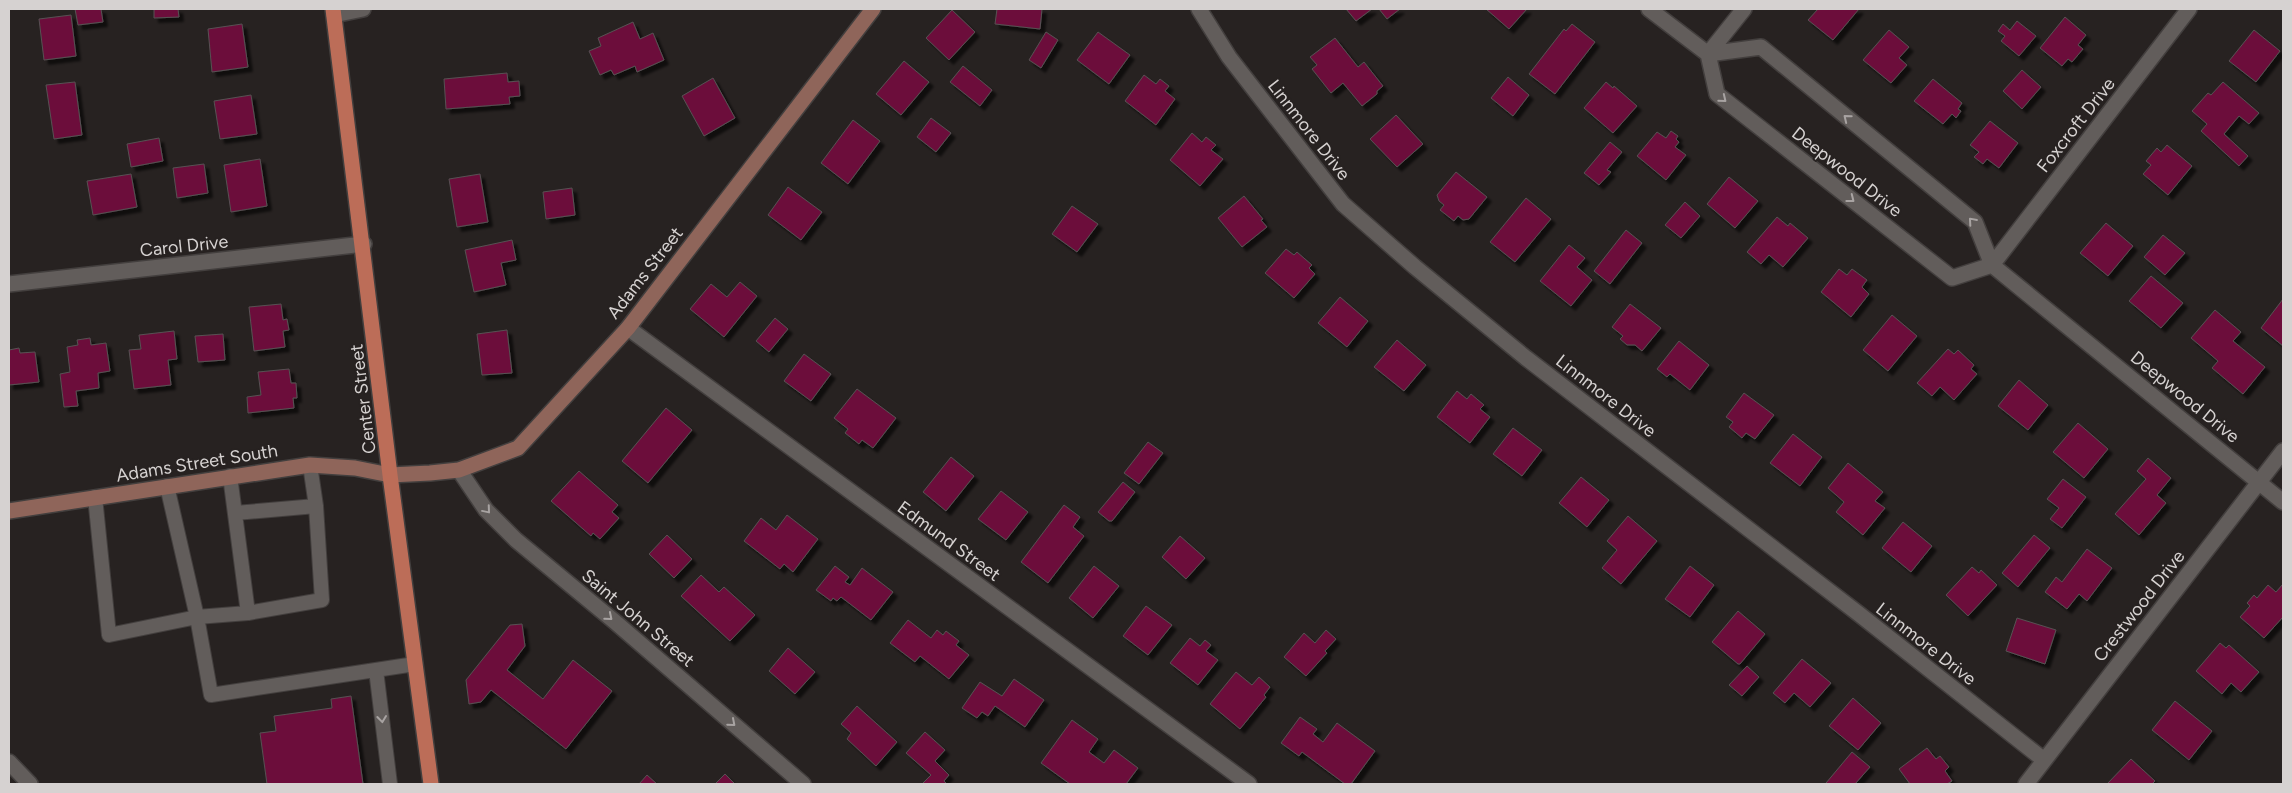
<svg xmlns="http://www.w3.org/2000/svg" width="2292" height="793" font-family="Figtree,sans-serif">
<style>
.building{fill:#6c103b;stroke:#575153;filter:url(#shadow)}
.lines{fill:none;stroke-linecap:round;stroke-linejoin:round}
.lane-casing{stroke:#433f3e;stroke-width:16}
.street-casing{stroke:#433f3e;stroke-width:18}
.secondary-casing{stroke:#433f3e;stroke-width:18}
.primary-casing{stroke:#433f3e;stroke-width:18}
.lane{stroke:#625d5b;stroke-width:14}
.street{stroke:#625d5b;stroke-width:15}
.secondary{stroke:#8f655a;stroke-width:15}
.primary{stroke:#bc6d58;stroke-width:15}
.oneway{stroke:#a8a3a2}
.labels{text-anchor:middle;stroke-width:4;stroke-linejoin:round;paint-order:stroke}
.street-label{font-size:18px;fill:#d6d2d1;stroke:#272221}
</style>
<defs>
<filter id="shadow"><feDropShadow dx="4.5" dy="4.5" stdDeviation="1" flood-color="#0009"/></filter>
</defs>
<rect width="100%" height="100%" fill="#272221"/>
<path class="building" d="M75 9H101L103 22 78 25Z
M154 9H178L179 17 154 18Z
M997 9H1042L1040 29 995 24Z
M1346 9H1372L1356 21Z
M1379 9H1400L1387 19Z
M1486 9H1527L1509 29Z
M1818 9H1859L1833 40 1808 20Z
M952 10 975 32 949 60 926 38Z
M71 15 76 56 44 60 39 19Z
M2065 17 2086 35 2078 45 2083 49 2072 62 2068 59 2062 66 2040 48Z
M2017 21 2036 36 2019 56 2001 41 2005 36 1998 31 2003 24 2010 30Z
M633 22 640 39 653 33 664 60 637 72 635 66 614 75 611 70 600 75 589 51 601 46 598 38Z
M242 24 248 67 212 72 208 29Z
M1572 24 1595 42 1555 94 1529 74 1564 29 1566 31Z
M1889 30 1909 47 1899 58 1907 65 1891 83 1863 60Z
M2254 30 2280 51 2256 82 2229 61Z
M1046 32 1058 40 1041 68 1029 60Z
M1098 32 1130 55 1109 84 1077 60Z
M1335 38 1358 67 1364 62 1383 86 1377 91V94L1362 106 1343 83 1331 93 1312 69 1317 65 1310 57Z
M904 61 929 82 901 115 876 94Z
M963 66 992 90 980 106 950 82Z
M2022 70 2041 87 2022 109 2003 91Z
M507 73 508 82 519 81 520 96 509 97 510 104 446 109 444 79Z
M1144 75 1156 84 1160 79 1169 86 1165 91 1175 99 1156 125 1125 101Z
M1508 77 1529 95 1513 116 1491 98Z
M713 78 735 118 704 136 682 96Z
M1933 79 1962 103 1958 109 1961 111 1956 118 1952 114 1943 124 1914 101Z
M75 82 82 135 54 139 46 85Z
M1606 82 1613 88 1614 86 1637 106 1613 133 1584 108Z
M2223 82 2259 113 2249 124 2239 116 2224 134 2248 156 2239 166 2201 131 2207 124 2192 111 2208 93 2211 95Z
M251 95 257 134 220 139 214 101Z
M1396 115 1423 144 1397 167 1370 139Z
M931 118 951 133 936 152 917 137Z
M853 120 880 141 848 184 821 163Z
M1990 121 2018 143 1999 168 1987 159 1983 164 1974 157 1979 152 1970 145Z
M1671 131 1678 136 1676 139 1679 142 1675 147 1686 155 1666 180 1637 156 1657 132 1666 138Z
M1192 133 1202 142 1206 137 1216 145 1211 150 1223 159 1200 186 1170 160Z
M159 138 163 161 131 167 127 144Z
M1610 142 1622 152 1607 170 1611 172 1599 185 1584 173Z
M2167 145 2192 166 2168 195 2143 174 2151 165 2146 161 2157 148 2161 152Z
M260 159 267 206 231 212 224 165Z
M204 164 208 193 177 198 173 168Z
M1456 172 1487 197 1469 219 1463 220 1458 216 1454 221 1440 210 1444 205 1439 201 1437 195Z
M131 174 137 207 93 215 87 181Z
M480 174 488 222 457 227 449 179Z
M1729 177 1758 201 1735 228 1707 204Z
M788 187 822 212 801 240 768 215Z
M572 188 575 215 546 219 543 192Z
M1244 196 1263 219 1261 220 1267 227 1242 247 1218 218Z
M1526 198 1551 219 1515 262 1490 242Z
M1685 202 1700 216 1681 238 1665 225Z
M1072 206 1098 224 1077 252 1052 234Z
M1777 217 1788 226 1790 223 1808 238 1783 267 1769 255 1761 264 1747 252Z
M2106 223 2133 246 2108 276 2080 253Z
M1626 230 1642 243 1610 284 1594 271Z
M2163 235 2185 253 2165 275 2144 257Z
M512 240 516 260 501 263 506 285 474 292 465 250Z
M1569 245 1585 258 1577 267 1592 280 1571 306 1540 281Z
M1286 249 1294 255 1297 252 1312 265 1309 268 1315 274 1294 298 1265 273Z
M1839 269 1847 275 1852 269 1867 280 1862 287 1869 294 1851 317 1821 292Z
M2151 276 2183 303 2161 328 2129 301Z
M740 282 757 296 724 337 690 309 711 284 727 297Z
M1340 297 1368 321 1347 347 1318 323Z
M2283 299V346L2261 328Z
M281 304 283 320 287 319 289 330 283 331 285 347 254 351 249 307Z
M1630 304 1661 328 1642 351 1635 345H1627L1620 339 1623 336 1612 327Z
M2215 310 2241 332 2233 341 2265 367 2243 394 2212 368 2218 361 2191 338Z
M1892 315 1917 336 1888 371 1863 350Z
M775 318 788 329 769 352 756 341Z
M507 330 512 373 482 375 477 334Z
M174 331 177 359 168 360 171 385 134 389 129 350 141 349 139 335Z
M223 334 225 360 198 362 195 336Z
M90 338 91 345 106 343 110 371 98 373 99 388 76 391 78 406 64 407 60 374 70 372 67 347 78 345 77 340Z
M1397 340 1426 365 1404 391 1374 367Z
M1679 341 1709 365 1690 390 1670 374 1667 377 1657 369Z
M19 348 20 353 35 352 39 382 9 385V350Z
M1948 349 1954 354 1958 350 1974 365 1971 369 1977 374 1954 400 1940 387 1932 396 1917 383Z
M804 354 831 374 811 401 784 381Z
M289 369 291 383H296L297 398H293L294 408 248 413 247 397 261 395 258 372Z
M2019 380 2048 405 2028 430 1998 406Z
M857 389 896 418 873 448 862 440 859 444 845 433 848 429 834 418Z
M1457 391 1467 399 1471 394 1484 405 1480 409 1490 417 1470 443 1437 417Z
M1744 393 1774 415 1755 439 1746 433 1742 438 1729 427 1733 422 1726 417Z
M666 408 692 430 648 483 622 461Z
M2078 423 2108 449 2084 478 2053 452Z
M1513 428 1542 450 1522 476 1493 454Z
M1793 434 1822 457 1800 486 1770 463Z
M1148 442 1163 453 1139 484 1124 473Z
M951 457 974 476 946 511 923 492Z
M2148 458 2171 478 2157 495 2166 503 2139 535 2115 514 2146 479 2137 471Z
M1848 463 1883 492 1875 501 1885 508 1863 535 1836 512 1844 502 1828 488Z
M579 471 618 505 612 512 619 518 600 539 593 533 591 536 551 501Z
M1581 477 1609 500 1587 527 1559 503Z
M2063 479 2086 497 2062 528 2050 519 2059 508 2047 499Z
M1123 482 1135 492 1112 521H1109L1098 512Z
M1001 491 1028 512 1006 540 978 519Z
M1064 505 1080 517 1073 527 1084 536 1048 583 1021 562Z
M787 515 818 539 793 572 784 564 780 569 744 541 761 518 776 530Z
M1628 516 1657 541 1621 584 1602 568 1617 550 1607 541Z
M1903 522 1932 546 1911 572 1882 548Z
M667 535 692 559 674 578 649 554Z
M2034 535 2050 548 2018 587 2002 573Z
M1180 536 1205 558 1186 579 1162 557Z
M2087 549 2112 568 2087 601 2079 594 2067 609 2045 592 2056 577 2062 582Z
M835 566 849 577 845 582 850 585 862 568 893 592 871 620 841 597 837 601 833 598 831 601 816 590Z
M1094 566 1119 586 1093 618 1069 598Z
M1690 566 1714 585 1690 617 1665 599Z
M1972 567 1979 573 1981 570 1997 585 1968 616 1946 595Z
M701 575 719 592 724 587 755 615 730 641 681 596Z
M2283 584V617L2264 638 2240 617 2250 606 2247 603 2254 595 2257 598 2268 585 2276 592Z
M1146 606 1172 625 1148 655 1123 636Z
M1738 611 1765 634 1740 664H1738L1712 642Z
M2017 618 2056 630 2045 664 2006 651Z
M908 620 931 638 937 630 943 635 946 631 959 641 956 645 969 655 949 679 920 656 915 662 890 643Z
M522 624 525 646 507 670 543 699 573 660 612 691 566 749 491 690 481 702 469 704 466 680 510 625Z
M1326 630 1336 639 1325 651 1327 653 1306 676 1284 657 1304 633 1315 643Z
M1190 638 1200 646 1205 640 1211 645 1206 651 1218 660 1198 685 1170 663Z
M2220 643 2226 648 2229 645 2259 672 2241 692 2231 683 2222 694 2196 671Z
M788 648 815 672 795 694 769 671Z
M1802 659 1831 683 1810 707 1794 693 1785 703 1773 693Z
M1747 666 1759 677 1742 696 1729 685Z
M1236 672 1252 685 1259 677 1270 687 1264 695 1266 697 1240 729 1210 704Z
M1014 679 1044 700 1025 727 995 706 988 716 982 712 977 718 962 708 980 682 1002 696Z
M351 696 363 784H267L260 733 276 731 274 716 332 708 331 699Z
M1853 698 1881 723 1858 750 1829 726Z
M2175 701 2212 731 2189 760 2152 730Z
M857 706 897 742 876 766 847 739 851 733 841 724Z
M1300 717 1317 729 1313 734 1323 742 1337 723 1375 751 1351 784H1345L1302 752 1299 756 1281 743Z
M1072 720 1098 739 1089 752 1104 763 1114 750 1138 768 1126 784H1070L1041 763Z
M925 732 945 750 935 761 949 775 944 781 947 784H922L931 775 906 753Z
M1927 748 1936 759 1940 756 1949 767 1945 771 1952 781 1947 784H1910L1899 769Z
M1852 752 1870 767 1855 784H1828L1826 783Z
M2131 759 2155 781 2152 784H2107Z
M725 774 735 784H715Z
M647 775 657 784H639Z"/>
<g class="lines">
<defs>
<path id="lane" d="M230 476 248 613
M167 486 197 617 211 695 415 664
M95 497 109 635 197 617 248 613 322 600 316 506 310 465
M235 513 316 506
M376 670 390 784"/>
<path id="street" d="M1199 9 1229 57 1343 204 1415 267 1526 358 1859 614 2044 760
M1649 9 1708 54 1717 94 1952 278 1992 265
M334 15 363 9
M1708 54 1761 47 1975 222 1992 265 2283 502
M1708 54 1744 9
M1992 265 2189 9
M9 284 364 244
M628 328 1249 784
M459 470 486 510 516 540 614 621 803 784
M9 762 30 784
M2026 784 2283 451"/>
<path id="secondary" d="M9 511 310 465 355 468 390 475 430 473 459 470 518 448 628 328 873 9"/>
<path id="primary" d="M333 9 390 475 431 784"/>
</defs>
<use href="#lane" class="lane-casing"/>
<use href="#street" class="street-casing"/>
<use href="#secondary" class="secondary-casing"/>
<use href="#primary" class="primary-casing"/>
<use href="#lane" class="lane"/>
<use href="#street" class="street"/>
<use href="#secondary" class="secondary"/>
<use href="#primary" class="primary"/>
</g>
<defs><path id="oneway-chevron" d="M-2-3.5L2.5 0L-2 3.5" fill="none" stroke-width="1.6" stroke-linecap="round" stroke-linejoin="round" transform="scale(1.25)"/></defs>
<g class="oneway">
<use href="#oneway-chevron" transform="translate(1723 99) rotate(39)"/>
<use href="#oneway-chevron" transform="translate(1847 118) rotate(-141)"/>
<use href="#oneway-chevron" transform="translate(1851 199) rotate(38)"/>
<use href="#oneway-chevron" transform="translate(1972 221) rotate(-131)"/>
<use href="#oneway-chevron" transform="translate(487 510) rotate(50)"/>
<use href="#oneway-chevron" transform="translate(609 617) rotate(40)"/>
<use href="#oneway-chevron" transform="translate(382 719) rotate(83)"/>
<use href="#oneway-chevron" transform="translate(732 723) rotate(41)"/>
</g>
<g class="labels">
<g class="street-label">
<text transform="translate(2076 125) rotate(-52)" y="6">Foxcroft Drive</text>
<text transform="translate(1309 130) rotate(52)" y="6">Linnmore Drive</text>
<text transform="translate(1847 172) rotate(38)" y="6">Deepwood Drive</text>
<text transform="translate(184 246) rotate(-6)" y="6">Carol Drive</text>
<text transform="translate(645 273) rotate(-52)" y="6">Adams Street</text>
<text transform="translate(1606 396) rotate(38)" y="6">Linnmore Drive</text>
<text transform="translate(2185 397) rotate(39)" y="6">Deepwood Drive</text>
<text transform="translate(363 399) rotate(-97)" y="6">Center Street</text>
<text transform="translate(197 463) rotate(-9)" y="6">Adams Street South</text>
<text transform="translate(949 541) rotate(36)" y="6">Edmund Street</text>
<text transform="translate(2139 606) rotate(-52)" y="6">Crestwood Drive</text>
<text transform="translate(638 618) rotate(40)" y="6">Saint John Street</text>
<text transform="translate(1926 644) rotate(38)" y="6">Linnmore Drive</text>
</g>
</g>
<rect width="2292" height="793" fill="none" stroke="#d6d2d1" stroke-width="20"/>
</svg>
